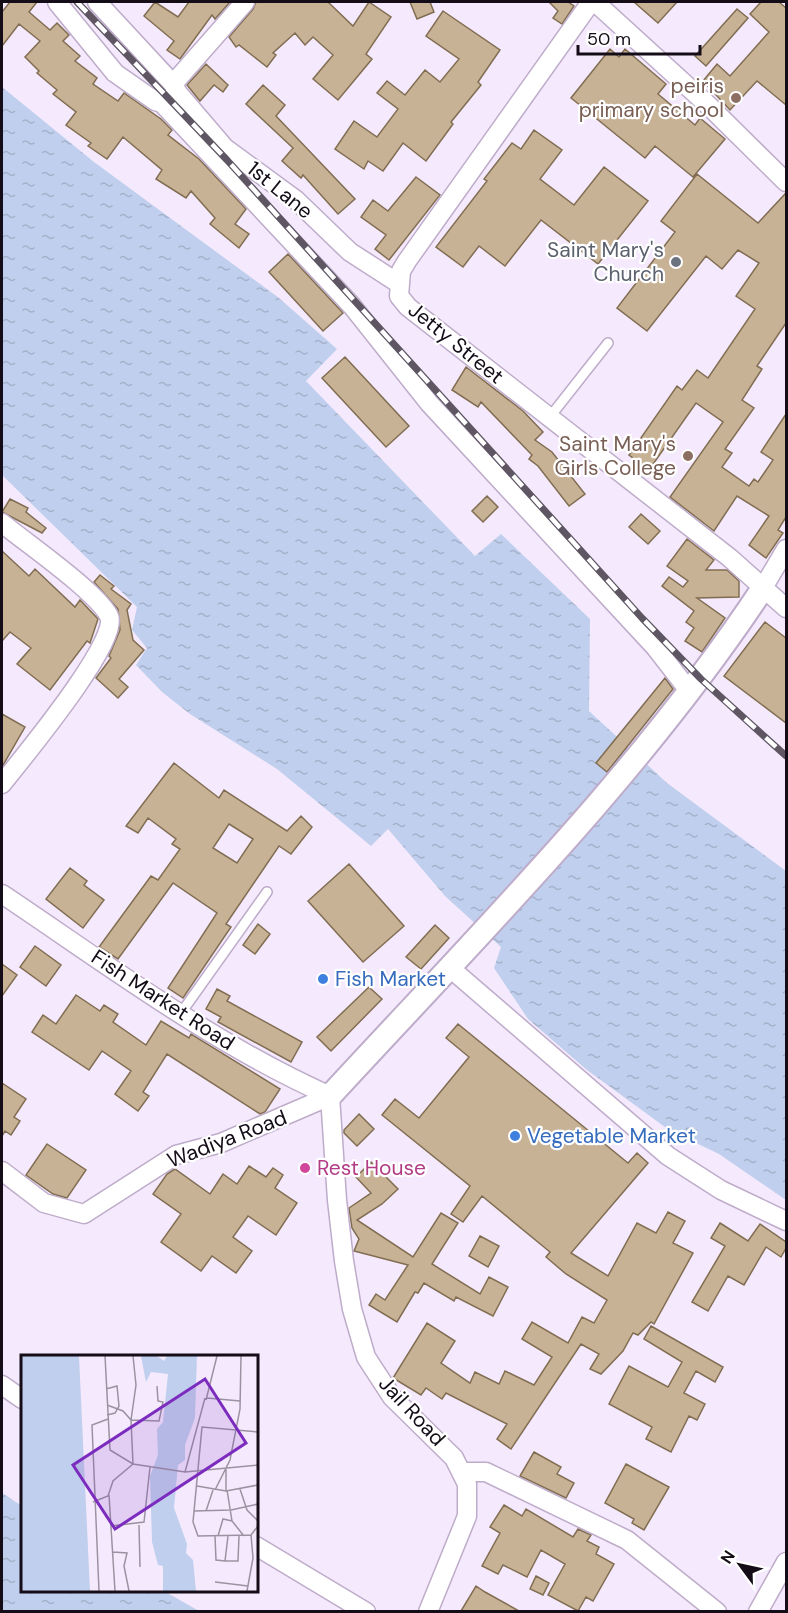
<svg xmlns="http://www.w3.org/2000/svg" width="788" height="1613" font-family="'DM Sans',sans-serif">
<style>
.water{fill:url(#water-ripples)}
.building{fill:#c8b295;stroke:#816d52;stroke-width:1.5;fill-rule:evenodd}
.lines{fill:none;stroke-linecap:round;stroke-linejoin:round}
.service-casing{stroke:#beacca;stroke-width:12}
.minor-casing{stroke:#beacca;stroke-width:21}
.tertiary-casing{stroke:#beacca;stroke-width:26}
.service{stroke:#fff;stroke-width:9}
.minor{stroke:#fff;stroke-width:18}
.tertiary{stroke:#fff;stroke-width:22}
.rail-casing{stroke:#5e5663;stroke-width:7}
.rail{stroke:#fff;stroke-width:4.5;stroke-dasharray:14;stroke-linecap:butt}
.education-dot{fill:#8d6e63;stroke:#fff;stroke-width:2}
.worship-dot{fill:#6b7280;stroke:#fff;stroke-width:2}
.shop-dot{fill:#3f7fe0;stroke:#fff;stroke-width:2}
.hotel-dot{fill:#d1479c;stroke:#fff;stroke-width:2}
.labels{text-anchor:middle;stroke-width:4.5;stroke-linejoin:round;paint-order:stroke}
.education-label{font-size:21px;fill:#785e54;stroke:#fff;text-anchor:end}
.street-label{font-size:21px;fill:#140d18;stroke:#fff}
.worship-label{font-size:21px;fill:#5b616d;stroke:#fff;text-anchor:end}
.shop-label{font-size:21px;fill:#366cbe;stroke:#fff;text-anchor:start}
.hotel-label{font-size:21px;fill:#b23c85;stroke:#fff;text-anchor:start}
.inset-road{fill:none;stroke:#9b92a1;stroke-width:1.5}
.view{fill:#7b2cbf;fill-opacity:0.15;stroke:#7b2cbf;stroke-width:3}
.inset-edge{fill:none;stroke:#140d18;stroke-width:3}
</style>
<defs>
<pattern id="water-ripples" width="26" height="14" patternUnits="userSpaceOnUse" patternTransform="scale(1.5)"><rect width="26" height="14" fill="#c0cfed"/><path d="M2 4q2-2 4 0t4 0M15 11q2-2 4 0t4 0" fill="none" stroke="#a4b1ca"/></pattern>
</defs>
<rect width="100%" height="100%" fill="#f5eafd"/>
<path class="water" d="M2 87 94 162 279 298 337 349 306 381 475 556 501 534 590 619 589 711 667 783 786 871V1200L719 1154 669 1130 587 1070 528 1019 494 968 501 947 445 896 388 829 371 846 277 769 190 714 162 692 136 665 147 648 132 630 137 607 2 475Z
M2 1493 22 1506V1590L164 1591 199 1611H2Z"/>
<path class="building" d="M10 2H37L29 12 50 30 57 23 69 35 63 41 80 56 75 61 97 78 93 84 118 101 124 93 161 119 172 130 168 135 199 159 246 209 235 224 249 234 239 248 210 224 215 218 191 191 186 198 156 179 162 170 123 137 107 159 88 146 91 143 66 125 76 112 53 94 57 90 37 73 39 71 25 57 40 41 19 24 2 46V12Z
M155 2 178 17 189 2H230L215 19 212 15 180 59 167 50 174 41 144 16Z
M256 2H328L353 26 369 2 391 17 366 54 372 59 338 100 313 79 333 55 313 37 305 45 295 33 273 53 276 55 267 67 239 45 236 47 229 37 253 9Z
M410 2H430L434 12 417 19Z
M549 2H568L574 6 562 24 553 18 558 11Z
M634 2H677L658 23Z
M761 2H779L786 8V105L757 81 730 110 703 81 717 64 730 76 769 32 750 14Z
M737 9 748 18 706 66 695 56Z
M443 11 500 50 478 82 481 85 451 122 453 124 426 161 403 143 383 171 368 161 364 169 335 149 354 121 377 137 398 109 377 93 387 81 405 95 425 70 440 82 459 59 426 36Z
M610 49 619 57 625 49 666 84 658 94 695 125 700 118 725 139 693 177 655 146 645 158 571 98Z
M206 64 228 85 223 92 214 85 200 101 187 85Z
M263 85 285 105 276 116 355 199 338 214 303 175 301 178 282 161 293 148 246 104Z
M534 130 562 150 540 179 574 205 604 167 648 201 598 264 541 220 505 266 479 246 463 267 436 247 487 181 484 179 512 143 521 149Z
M697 174 758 223 786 193V323L757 366 762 369 742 400 754 408 725 449 732 453 722 467 749 486 754 479 758 482 773 460 761 452 786 414V517L778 530 783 533 766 558 749 545 769 516 737 496 714 531 670 497 723 422 696 403 649 470 629 455 677 386 682 390 697 370 708 378 755 309 736 296 759 263 738 250 722 269 706 256 647 331 617 308 675 232 661 221Z
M416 177 440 195 389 260 375 249 386 235 361 217 373 200 388 211Z
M288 254 343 313 323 331 269 272Z
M345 357 409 426 386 447 322 378Z
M466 367 523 411 543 432 535 440 552 452 585 494 569 506 538 466 529 459 532 455 481 402 478 407 452 390Z
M487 496 498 507 483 522 472 511Z
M10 499 28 508 26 512 46 528 42 533 2 512Z
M641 514 660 531 648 544 629 527Z
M687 539 714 560 706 570H727L739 581V597L697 598 725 618 702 652 685 641 694 628 686 622 694 611 662 586 669 577 683 587 688 581 667 566Z
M2 551 29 576 35 569 75 607 80 600 98 619 90 643 87 641 50 690 17 664 31 648 10 632 2 641Z
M100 575 114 586 111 589 131 604 127 610 133 640 144 650 119 679 128 687 118 698 96 678 111 658 109 656 120 630 118 609 94 582Z
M765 622 786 638V723L724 676Z
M665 678 673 689 607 772 596 763Z
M2 714 25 727 2 767Z
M174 763 219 798 224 790 287 831 301 816 312 827 291 854 279 846 226 924 231 927 183 998 168 988 217 913 173 883 118 959 99 947 151 876 158 880 180 849 172 844 176 839 148 818 138 833 126 826ZM229 824 253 839 237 863 213 848Z
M349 864 404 926 363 962 308 901Z
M70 868 87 881 84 885 104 900 83 928 46 899Z
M258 924 270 934 255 954 243 945Z
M435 925 449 938 421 969 406 957Z
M35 946 61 965 46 986 20 967Z
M2 964 17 975 2 996Z
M369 987 382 999 331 1051 317 1037Z
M217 989 230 996 227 1001 302 1042 291 1062 218 1022 221 1017 206 1009Z
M76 995 100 1011 104 1005 118 1014 113 1022 146 1045 161 1021 189 1038 191 1034 280 1089 265 1112 260 1114 167 1054 143 1092 149 1096 138 1111 115 1094 131 1071 102 1051 89 1070 32 1032 43 1015 56 1024Z
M458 1024 628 1163 637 1153 648 1163 571 1253 608 1276 637 1223 656 1233 668 1212 685 1221 673 1243 693 1253 654 1324 651 1322 638 1335 633 1333 623 1351 601 1374 590 1369 599 1354 581 1344 511 1449 497 1439 507 1424 446 1393 442 1399 426 1388 421 1395 393 1378 427 1323 455 1341 441 1363 470 1383 475 1372 499 1384 505 1371 534 1385 552 1357 522 1339 532 1322 568 1343 582 1317 594 1323 607 1300 566 1274 546 1257 550 1252 482 1196 463 1222 451 1214 470 1186 382 1115 395 1099 419 1118 469 1057 446 1038Z
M2 1083 26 1099 14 1117 20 1121 11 1135 5 1131 2 1136Z
M359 1114 374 1129 357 1146 344 1133V1130Z
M47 1144 86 1170 67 1198 53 1194 26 1175Z
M371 1162 398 1189 382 1204 357 1220 413 1257 441 1213 458 1223 432 1264 480 1294 489 1277 508 1287 493 1316 456 1297 454 1301 424 1283 418 1293 415 1292 397 1322 369 1305 376 1294 385 1300 408 1265 354 1251 359 1239 352 1228 349 1208 371 1193 356 1177Z
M249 1166 266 1177 273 1168 283 1175 275 1188 297 1203 276 1235 248 1216 233 1237 252 1251 236 1273 212 1256 201 1271 161 1242 181 1214 153 1194 167 1174 175 1169 210 1194 223 1174 237 1184Z
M720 1223 748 1241 760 1224 786 1242V1248L781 1257 766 1247 744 1285 728 1276 708 1311 692 1302 725 1246 711 1238Z
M480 1236 499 1246 488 1267 469 1256Z
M651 1326 723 1367 715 1382 696 1371 684 1393 705 1404 697 1420 689 1416 671 1452 646 1439 652 1427 609 1404 629 1366 668 1387 682 1362 644 1339Z
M534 1452 561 1467 557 1474 574 1483 566 1498 520 1476Z
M626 1464 669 1487 644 1530 632 1523 634 1519 605 1503Z
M504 1505 522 1516 526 1509 573 1537 578 1529 591 1535 587 1541 599 1547 596 1554 614 1564 593 1601 586 1597 578 1611 548 1595 565 1564 541 1550 527 1577 503 1565 498 1574 482 1566 500 1533 490 1527Z
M536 1576 549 1583 543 1595 530 1589Z
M476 1586 485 1592 519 1611H461Z"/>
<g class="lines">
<defs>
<path id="service" d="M549 418 608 343
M181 1013 267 892"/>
<path id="minor" d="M57 2 115 73 155 101 162 103 170 98
M97 2 173 84 178 93 225 148 296 200 350 252 398 283
M591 2 407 261 401 271 399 296 408 307 730 558 786 608
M595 2 709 106 786 182
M173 84 245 2
M162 103 352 306 429 403 655 647 690 692
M2 523C26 543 96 591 109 616 121 640 20 761 2 784
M763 588 786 549
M2 894C108 965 213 1044 330 1096
M449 967 668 1156 721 1190 786 1221
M330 1096 337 1200 344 1261 352 1309 366 1357 392 1397 454 1458 467 1484V1516L428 1612
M2 1171 44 1203 84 1214 176 1155 221 1143 330 1096
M2 1385 22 1399
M461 1472H486L627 1540 717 1612
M256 1546 366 1612
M758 1612 786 1562"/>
<path id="tertiary" d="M330 1096C480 933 640 774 763 588"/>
</defs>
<use href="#service" class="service-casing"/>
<use href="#minor" class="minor-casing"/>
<use href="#tertiary" class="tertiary-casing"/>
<use href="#service" class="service"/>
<use href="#minor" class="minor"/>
<use href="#tertiary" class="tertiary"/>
<defs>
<path id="rail" d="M77 2 227 160 642 618 701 679 786 756"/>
</defs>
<use href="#rail" class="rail-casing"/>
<use href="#rail" class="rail"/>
</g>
<g class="education-dot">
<circle cx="736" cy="98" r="6"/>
<circle cx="688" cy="456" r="6"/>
</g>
<circle class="worship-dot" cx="676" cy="262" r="6"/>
<g class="shop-dot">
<circle cx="323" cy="979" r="6"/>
<circle cx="515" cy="1136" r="6"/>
</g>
<circle class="hotel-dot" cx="305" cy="1168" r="6"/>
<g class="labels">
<g class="education-label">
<text x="724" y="93">peiris<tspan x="724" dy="24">primary school</tspan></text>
<text x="676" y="451">Saint Mary's<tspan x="676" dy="24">Girls College</tspan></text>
</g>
<g class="street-label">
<text transform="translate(280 190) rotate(39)" y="7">1st Lane</text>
<text transform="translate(456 343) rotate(39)" y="7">Jetty Street</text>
<text transform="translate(163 1000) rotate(33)" y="7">Fish Market Road</text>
<text transform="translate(227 1139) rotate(-21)" y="7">Wadiya Road</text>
<text transform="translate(412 1411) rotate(47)" y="7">Jail Road</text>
</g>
<g class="worship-label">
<text x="664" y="257">Saint Mary's<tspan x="664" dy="24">Church</tspan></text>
</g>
<g class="shop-label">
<text x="335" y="986">Fish Market</text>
<text x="527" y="1143">Vegetable Market</text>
</g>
<g class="hotel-label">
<text x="317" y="1175">Rest House</text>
</g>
</g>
<g transform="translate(21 1355)">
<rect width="237" height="237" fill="#f5eafd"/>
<path d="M0 1H58L69 236H0ZM120 1H136L143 6 146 1H176L174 63 164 90V105L157 110 153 153 166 189 165 198 172 205 175 236H142V211L137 210 131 187 129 121 137 100 136 74 142 67 147 19 130 17 125 27Z" fill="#c0cfed"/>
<path class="inset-road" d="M84 1 89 95 112 109 164 117 237 110M85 34 96 31 98 51 94 58 86 60M186 43 219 46M185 45 196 1M86 50 102 56 110 65 138 66 142 47 137 46 136 31M237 77 181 72 172 167 177 181 230 180 237 171M112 109 110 65 115 30 112 1M205 114V136M164 117 184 43M176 131 205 136 237 130M219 134 226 155 237 166M194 135 209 105 219 54 220 1M206 135 211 166 223 181M88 140 94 236M72 147 87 141 92 126 112 109M173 156 210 155 237 149M185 156 192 135M118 170 119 212M90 171 123 167 129 112M194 181 195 205 204 206H217L218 181M197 181 202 164 211 166M92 197 106 198 103 211 108 236M204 206 207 181M194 227 227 231M78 236 71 70 87 64M226 236 232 203 230 180"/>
<path class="view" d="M184 24 225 88 94 174 52 110Z"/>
<rect width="237" height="237" class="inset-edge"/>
</g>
<rect width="788" height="1613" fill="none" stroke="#140d18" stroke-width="6"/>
<g transform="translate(740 1565) rotate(303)" stroke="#ffffff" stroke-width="4.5" paint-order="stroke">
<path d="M0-4.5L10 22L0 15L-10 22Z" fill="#140d18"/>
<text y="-9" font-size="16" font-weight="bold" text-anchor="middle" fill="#140d18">N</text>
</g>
<path d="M578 45v9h122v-9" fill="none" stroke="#140d18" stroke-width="3"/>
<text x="587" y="45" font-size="18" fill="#140d18" stroke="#ffffff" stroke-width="4.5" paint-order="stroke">50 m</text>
</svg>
